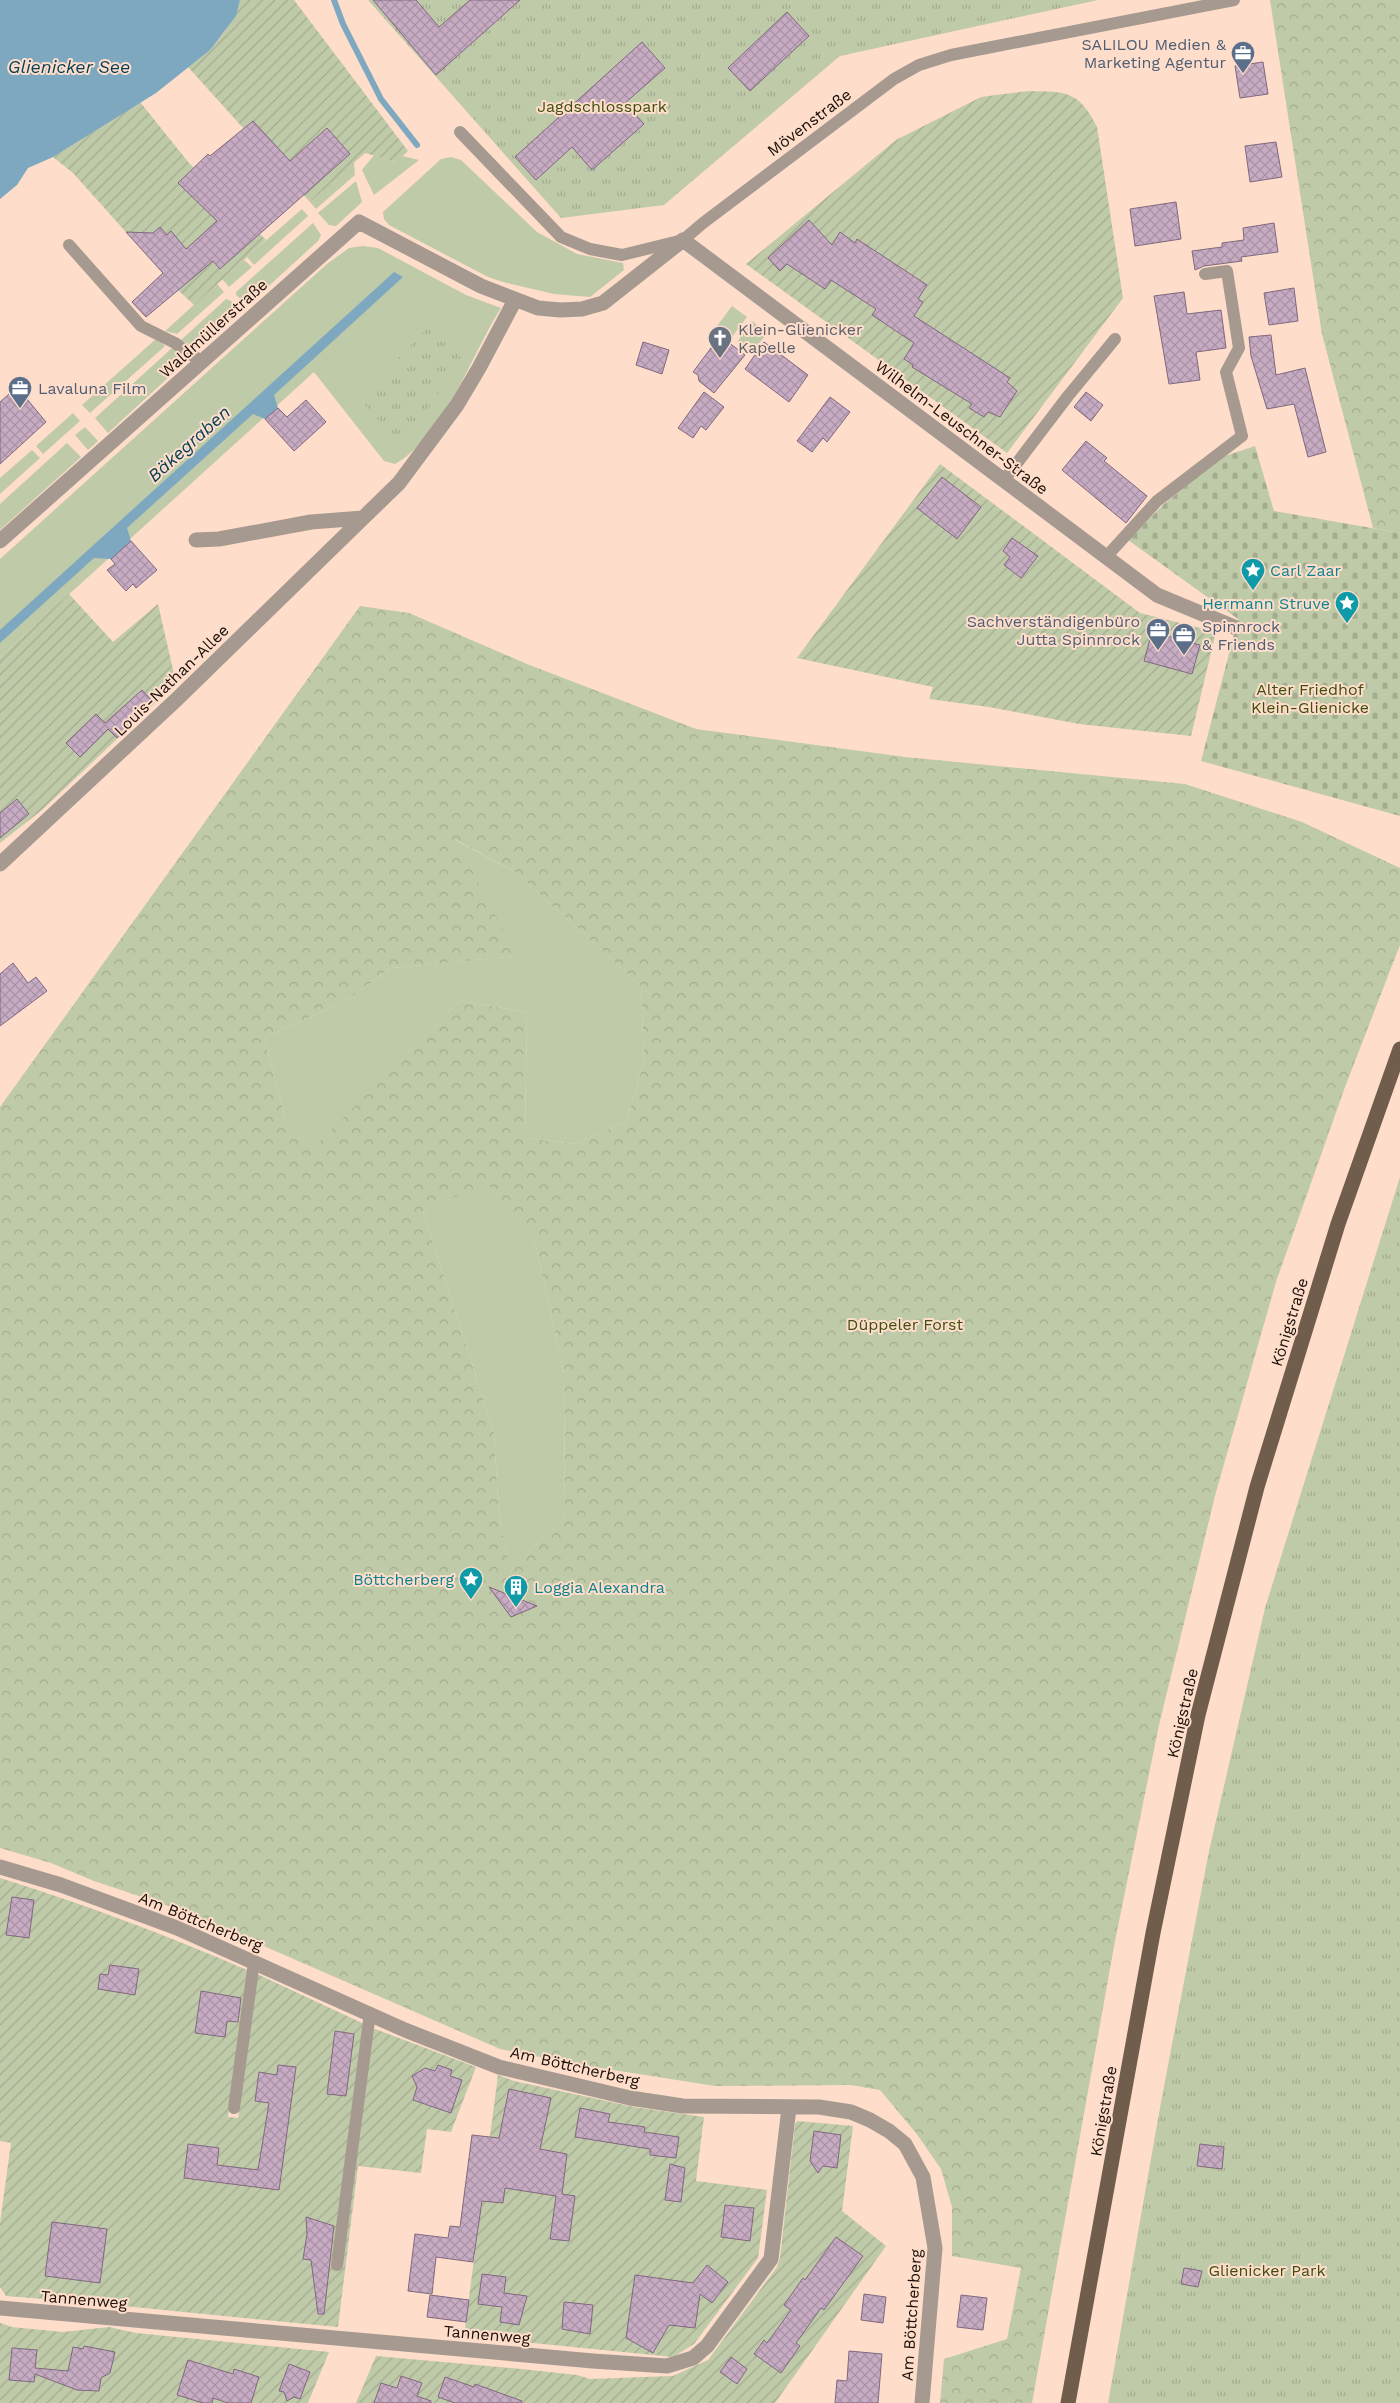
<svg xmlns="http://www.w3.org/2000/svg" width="1400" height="2403" font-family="'Work Sans',sans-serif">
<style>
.grass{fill:#bfcaa9}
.forest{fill:url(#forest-crowns);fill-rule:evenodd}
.cemetery{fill:url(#cemetery-stones)}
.park{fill:url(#park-tufts)}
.garden{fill:url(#garden-furrows)}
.water{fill:#7ea8bf}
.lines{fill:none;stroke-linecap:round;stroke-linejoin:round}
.stream{stroke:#7ea8bf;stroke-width:6}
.building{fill:url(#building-cross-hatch);stroke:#80687e}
.service{stroke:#a69a90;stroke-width:12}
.minor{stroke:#a69a90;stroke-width:15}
.primary{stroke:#715d4b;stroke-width:15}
.labels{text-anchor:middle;stroke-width:4;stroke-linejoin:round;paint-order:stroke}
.service-label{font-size:16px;fill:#4e5e75;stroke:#feddca;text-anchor:end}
.park-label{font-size:16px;fill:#3e4e10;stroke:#feddca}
.street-label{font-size:16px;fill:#1a0f08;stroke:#feddca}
.worship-label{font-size:16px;fill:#5b616d;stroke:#feddca;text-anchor:start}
.culture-label{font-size:16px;fill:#0d838f;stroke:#feddca;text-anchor:start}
.water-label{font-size:18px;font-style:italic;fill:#013e56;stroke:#feddca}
</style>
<defs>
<pattern id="forest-crowns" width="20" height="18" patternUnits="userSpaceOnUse" patternTransform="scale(1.25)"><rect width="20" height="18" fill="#bfcaa9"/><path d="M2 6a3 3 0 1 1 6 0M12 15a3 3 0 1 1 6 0" fill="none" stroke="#a4ac90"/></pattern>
<pattern id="cemetery-stones" width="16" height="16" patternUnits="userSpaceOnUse" patternTransform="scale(1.25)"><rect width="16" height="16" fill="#bfcaa9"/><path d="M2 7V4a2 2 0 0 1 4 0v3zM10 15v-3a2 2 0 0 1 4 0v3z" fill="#a4ac90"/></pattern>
<pattern id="park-tufts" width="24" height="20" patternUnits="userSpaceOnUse" patternTransform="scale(1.25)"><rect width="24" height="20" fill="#bfcaa9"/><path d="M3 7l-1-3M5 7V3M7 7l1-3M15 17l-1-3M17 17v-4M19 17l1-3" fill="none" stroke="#a4ac90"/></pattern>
<pattern id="garden-furrows" width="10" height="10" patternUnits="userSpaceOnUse" patternTransform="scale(1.25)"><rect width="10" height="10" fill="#bfcaa9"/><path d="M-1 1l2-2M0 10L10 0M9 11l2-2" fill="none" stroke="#a4ac90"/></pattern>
<pattern id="building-cross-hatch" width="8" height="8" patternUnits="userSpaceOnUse" patternTransform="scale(1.25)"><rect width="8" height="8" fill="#c6abc3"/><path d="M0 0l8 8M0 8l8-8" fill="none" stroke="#aa92a6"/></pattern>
</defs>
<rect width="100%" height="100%" fill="#feddca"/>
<path class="grass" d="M374 155 395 162 402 156 419 160 374 195 362 170Z
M451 157 461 160 537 232 577 254 623 263 624 270 590 297 554 294 503 282 488 277 389 225 384 219 383 212 441 159Z
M354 162 355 175 316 209 310 202Z
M356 181 362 202 336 226 329 225 318 213Z
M302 209 308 216 254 265 247 257Z
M313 223 321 235 318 241 248 305 236 295V292Z
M363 246 378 248 466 295 501 308C471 355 445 436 395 464L384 461 314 372 0 657V559L327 264 349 248Z
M244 260 252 267 229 287 222 279Z
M217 284 224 292 177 334 165 331Z
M226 299 231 301 239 313 199 349 181 340Z
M732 306 747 317 732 337 717 326Z
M752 321 767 333 752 353 738 341Z
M157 338 165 346 90 413 82 405Z
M172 348 184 356 183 364 108 433 95 418Z
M73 413 80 421 43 454 36 446Z
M85 427 98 441 88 450 75 435Z
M67 443 81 457 0 530V504Z
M32 450 40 458 0 494V478Z
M455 840 515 872 641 986 644 1062 626 1122 574 1144 525 1138 527 1012 460 1001 310 1152 285 1117 264 1038 347 1000 391 968 516 956Z
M487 1182 535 1242 564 1373 565 1517 533 1548 511 1574 499 1517 494 1433 423 1211Z"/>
<path class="forest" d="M1270 0H1400V533L1373 528 1322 334Z
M360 606 409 613 527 664 696 729 905 757 1185 784 1302 822 1400 868V945L1345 1087 1276 1282 1216 1492 1159 1725 1115 1941 1032 2403H940L944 2359 1007 2339 1021 2268 952 2256V2207L941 2169 916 2133 880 2090 851 2085 715 2086 569 2063 500 2049 181 1910 94 1881 51 1863 0 1848V1107ZM456 840 515 872 641 986 644 1062 626 1122 574 1144 525 1138 527 1012 460 1001 310 1151 285 1117 264 1038 347 1000 391 968 517 956ZM487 1183 535 1242 564 1373 565 1517 533 1548 511 1573 499 1517 494 1433 423 1211Z"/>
<path class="cemetery" d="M1255 446 1274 511 1400 533V816L1201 761 1238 619 1128 540 1164 504 1222 457Z"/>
<path class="park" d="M368 0H1098L840 56 664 205 561 218Z
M429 327 461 358 403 448 359 398Z
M1400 1177V2403H1108L1161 2102 1209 1851 1265 1608Z"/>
<path class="garden" d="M240 0H294L408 151 396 162 365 153 310 202 188 67C211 49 233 28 240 0Z
M1028 91C1065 92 1078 89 1097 127L1123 298 1007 453 746 264 896 140 981 97Z
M140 102 189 163 266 240 194 305 178 290 73 173 53 157Z
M940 464 1140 613 1216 632 1191 736 1079 724 989 707 929 699 933 687 797 658Z
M69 594 113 642 158 604 176 683 42 810 0 843V657Z
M0 1878C84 1904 166 1935 247 1970L228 2117 238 2118 257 1974 375 2029 476 2067 451 2132 427 2129 421 2173 358 2166 338 2327C227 2317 117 2304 6 2296L0 2287V2223L11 2143 0 2141Z
M498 2075 514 2081 634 2107 704 2117 696 2181 767 2190 758 2258 694 2344 673 2357 464 2336Z
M797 2121 853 2126 842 2211 886 2246 775 2403H356L376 2356 521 2369 577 2375 590 2379 673 2376 708 2360 777 2267 780 2258 795 2124Z
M0 2323 12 2327 63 2332 109 2327 136 2333 329 2352 308 2403H0Z"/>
<path class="water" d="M0 0H240L236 16 210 50 156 93 53 157 28 168 17 185 0 199Z
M394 272 403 277 274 395 278 408 265 419 253 414 127 528 131 541 111 559 94 558 0 643V630Z"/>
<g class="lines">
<path class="stream" d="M334 0 343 24 381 99 417 145"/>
</g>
<path class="building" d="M373 0H416L439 27 470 0H520L436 75Z
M787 12 809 36 750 91 728 68Z
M642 42 665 68 625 103 644 124 592 170 572 147 536 180 515 157Z
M1263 62 1268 94 1240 98 1235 66Z
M253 121 290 161 327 128 350 154 220 269 213 261 146 317 132 302 163 273 126 232 153 233 160 227 167 235 171 231 186 249 217 221 178 183 208 154 210 156Z
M1276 142 1282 177 1250 182 1245 146Z
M1176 202 1181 239 1135 246 1130 209Z
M809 220 832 245 840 232 855 243 857 239 927 285 918 299 923 302 914 316 1010 378 1007 382 1017 391 1000 417 988 412 984 417 969 408 972 404 912 367 913 365 904 359 914 343 872 315 876 309 831 280 825 289 787 264 780 271 768 258Z
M1274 223 1278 252 1241 257 1242 261 1204 266 1195 270 1192 251 1222 247V243L1244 240 1243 228Z
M1294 288 1298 321 1269 325 1264 293Z
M1184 292 1187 314 1221 310 1226 348 1196 352 1200 380 1169 384 1154 296Z
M1271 335 1276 375 1305 368 1326 452 1308 457 1294 404 1267 409 1251 356 1249 337Z
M720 336 745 355 714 393 699 381 698 375 693 372Z
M643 342 669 350 662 374 636 365Z
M764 342 808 375 789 402 745 369Z
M17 387 46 422 0 464V402Z
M704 392 724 407 706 430 701 426 693 438 678 428Z
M1086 392 1103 405 1091 421 1074 407Z
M830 397 850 412 827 442 823 438 812 452 797 441Z
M306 400 326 422 294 451 265 419 278 408 287 417Z
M1086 441 1107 458 1104 461 1147 496 1126 523 1062 470Z
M942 477 981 507 957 539 917 508Z
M1012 538 1038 556 1021 578 1004 565 1010 557 1003 551Z
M131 541 157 570 136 588 133 584 126 591 107 570 115 564 111 559Z
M1152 632 1200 645 1192 674 1144 661Z
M142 690 153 702 117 738 108 729 80 757 66 743 96 714 105 723Z
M17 799 29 814 0 838V813Z
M13 963 28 983 36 977 47 991 0 1026V974Z
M489 1587 537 1606 511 1617Z
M12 1897 34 1900 29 1938 6 1935Z
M110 1965 139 1969 135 1995 98 1989 100 1974 108 1975Z
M201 1991 241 1998 238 2022 227 2021 225 2037 195 2033Z
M335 2031 354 2034 346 2096 327 2094Z
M278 2065 296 2067 279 2190 184 2178 188 2144 219 2148 217 2165 258 2170 269 2103 255 2101 259 2072 277 2075Z
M438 2065 452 2070 450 2076 462 2080 451 2113 413 2100 417 2087 412 2076 425 2068 435 2071Z
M509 2089 551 2098 540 2149 567 2154 562 2194 575 2196 569 2241 550 2239 556 2196 505 2188 503 2203 482 2201 473 2262 436 2257 432 2294 408 2291 415 2234 448 2238 450 2226 460 2227 472 2135 499 2138Z
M580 2108 610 2114 608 2122 645 2127 644 2132 679 2137 676 2158 650 2155V2149L575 2137Z
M814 2131 841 2135 837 2168 823 2166 818 2173 810 2161Z
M1200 2144 1224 2147 1222 2169 1197 2166Z
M670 2164 685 2168 681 2202 665 2200Z
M725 2205 754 2208 750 2241 721 2237Z
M306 2217 334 2226 324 2314H318L311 2260 303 2259 307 2234Z
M52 2222 107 2229 100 2283 45 2276Z
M836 2237 863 2256 824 2310 821 2308 796 2343 800 2346 781 2373 754 2354 764 2340 767 2343 791 2310 784 2305 803 2278 805 2280Z
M707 2265 728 2282 712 2303 700 2294 695 2328 669 2325 653 2353 626 2338 635 2275 693 2283Z
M1184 2268 1202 2271 1198 2287 1181 2284Z
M482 2274 506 2277 504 2293 527 2296 519 2325 500 2322 502 2307 478 2304Z
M864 2294 886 2297 883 2323 861 2320Z
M430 2295 469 2300 466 2322 427 2317Z
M961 2295 987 2298 983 2330 957 2327Z
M564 2302 593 2305 590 2334 562 2329Z
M84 2346 115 2352 110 2373 101 2378 99 2391 77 2390 35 2374 34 2382 9 2380 12 2348 37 2350 35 2368 68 2371 73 2347 83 2349Z
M849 2351 882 2354 878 2403H835L837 2380 847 2381Z
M731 2357 747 2369 737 2384 720 2372Z
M188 2360 233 2374 234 2369 259 2377 251 2403H228L213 2398 212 2403H203L177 2395Z
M289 2364 310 2372 300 2399 294 2397 287 2401 284 2392 279 2391Z
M401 2376 422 2383 417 2396 431 2401V2403H374L381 2383 397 2388Z
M445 2377 474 2387 475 2384 522 2401 521 2403H455L438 2397Z"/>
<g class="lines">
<path class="service" d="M460 132 561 237 590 249 622 255 683 240 703 223 894 79 919 65 951 55 1234 0
M69 245 141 326 175 343 202 362
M1004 480 1068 396 1115 339
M1106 557 1157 501 1242 436 1226 372 1239 348 1227 271 1205 274
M234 2108 254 1962
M337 2265 370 2013"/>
<path class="minor" d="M196 540 219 539 311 522 363 518
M0 541 359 222 481 286 538 308 561 310 582 309 603 303 683 240 1157 595 1234 627
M0 864 176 700 399 483 457 405 479 368 515 300
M0 1867 61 1885 177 1928 405 2030 499 2067 630 2098 683 2106 819 2107 851 2112 870 2120 889 2131 905 2144 923 2177 935 2248 922 2403
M0 2308 593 2361 667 2366 693 2358 707 2346 771 2259 789 2108"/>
<path class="primary" d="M1068 2403 1153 1933 1198 1715 1257 1487 1338 1224 1400 1049"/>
</g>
<defs>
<symbol id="office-pin" viewBox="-11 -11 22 30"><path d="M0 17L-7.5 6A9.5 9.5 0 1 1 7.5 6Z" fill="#5c6f8a" stroke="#feddca"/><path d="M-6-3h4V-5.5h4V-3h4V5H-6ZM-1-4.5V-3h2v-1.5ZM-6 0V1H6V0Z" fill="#fff"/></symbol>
<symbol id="church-pin" viewBox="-11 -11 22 30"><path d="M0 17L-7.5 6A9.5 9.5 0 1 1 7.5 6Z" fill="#6b7280" stroke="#feddca"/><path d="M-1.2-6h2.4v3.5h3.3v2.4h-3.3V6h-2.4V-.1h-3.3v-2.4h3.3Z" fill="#fff"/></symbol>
<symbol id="sight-pin" viewBox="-11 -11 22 30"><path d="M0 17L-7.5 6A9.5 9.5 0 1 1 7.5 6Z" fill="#0f9aa8" stroke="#feddca"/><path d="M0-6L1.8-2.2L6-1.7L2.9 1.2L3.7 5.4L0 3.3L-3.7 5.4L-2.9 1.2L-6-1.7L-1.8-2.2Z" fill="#fff"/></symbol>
<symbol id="building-pin" viewBox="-11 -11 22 30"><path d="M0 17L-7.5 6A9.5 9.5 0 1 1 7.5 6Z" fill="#0f9aa8" stroke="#feddca"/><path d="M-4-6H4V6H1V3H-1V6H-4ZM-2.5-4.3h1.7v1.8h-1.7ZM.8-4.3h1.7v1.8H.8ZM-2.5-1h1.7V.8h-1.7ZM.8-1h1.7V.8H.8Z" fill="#fff"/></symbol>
</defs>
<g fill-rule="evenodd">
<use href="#office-pin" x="1229" y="39" width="28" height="38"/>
<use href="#church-pin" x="706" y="324" width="28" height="38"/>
<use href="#office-pin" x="6" y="374" width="28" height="38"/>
<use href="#sight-pin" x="1239" y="556" width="28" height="38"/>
<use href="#sight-pin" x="1333" y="589" width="28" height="38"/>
<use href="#office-pin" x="1144" y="616" width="28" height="38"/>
<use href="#office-pin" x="1170" y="621" width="28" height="38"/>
<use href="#sight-pin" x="457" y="1565" width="28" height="38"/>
<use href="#building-pin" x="502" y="1573" width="28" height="38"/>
</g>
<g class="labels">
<g class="service-label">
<text x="1226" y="50">SALILOU Medien &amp;<tspan x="1226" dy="18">Marketing Agentur</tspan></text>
<text x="38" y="394" text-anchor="start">Lavaluna Film</text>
<text x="1140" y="627">Sachverständigenbüro<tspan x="1140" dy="18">Jutta Spinnrock</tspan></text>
<text x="1202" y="632" text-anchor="start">Spinnrock<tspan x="1202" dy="18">&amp; Friends</tspan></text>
</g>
<g class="park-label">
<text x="602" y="112">Jagdschlosspark</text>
<text x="1310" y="695">Alter Friedhof<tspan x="1310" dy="18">Klein-Glienicke</tspan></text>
<text x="905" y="1330">Düppeler Forst</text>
<text x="1267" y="2276">Glienicker Park</text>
</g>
<g class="street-label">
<text transform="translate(809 122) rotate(-37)" y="6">Mövenstraße</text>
<text transform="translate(213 328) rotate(-42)" y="6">Waldmüllerstraße</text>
<text transform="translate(962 427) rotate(37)" y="6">Wilhelm-Leuschner-Straße</text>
<text transform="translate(171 680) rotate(-44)" y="6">Louis-Nathan-Allee</text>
<text transform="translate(1289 1322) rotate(-73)" y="6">Königstraße</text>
<text transform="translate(1182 1713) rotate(-77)" y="6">Königstraße</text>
<text transform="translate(201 1921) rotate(22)" y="6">Am Böttcherberg</text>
<text transform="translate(575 2066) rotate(13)" y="6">Am Böttcherberg</text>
<text transform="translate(1103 2111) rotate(-80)" y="6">Königstraße</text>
<text transform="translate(84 2299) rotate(5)" y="6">Tannenweg</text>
<text transform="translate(911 2315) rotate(-86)" y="6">Am Böttcherberg</text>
<text transform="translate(487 2334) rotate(5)" y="6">Tannenweg</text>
</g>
<g class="worship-label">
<text x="738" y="335">Klein-Glienicker<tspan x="738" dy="18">Kapelle</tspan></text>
</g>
<g class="culture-label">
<text x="1270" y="576">Carl Zaar</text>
<text x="1330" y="609" text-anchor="end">Hermann Struve</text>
<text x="454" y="1585" text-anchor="end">Böttcherberg</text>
<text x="534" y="1593">Loggia Alexandra</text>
</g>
<g class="water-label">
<text x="69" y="73">Glienicker See</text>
<text transform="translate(189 444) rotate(-42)" y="6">Bäkegraben</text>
</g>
</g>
</svg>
